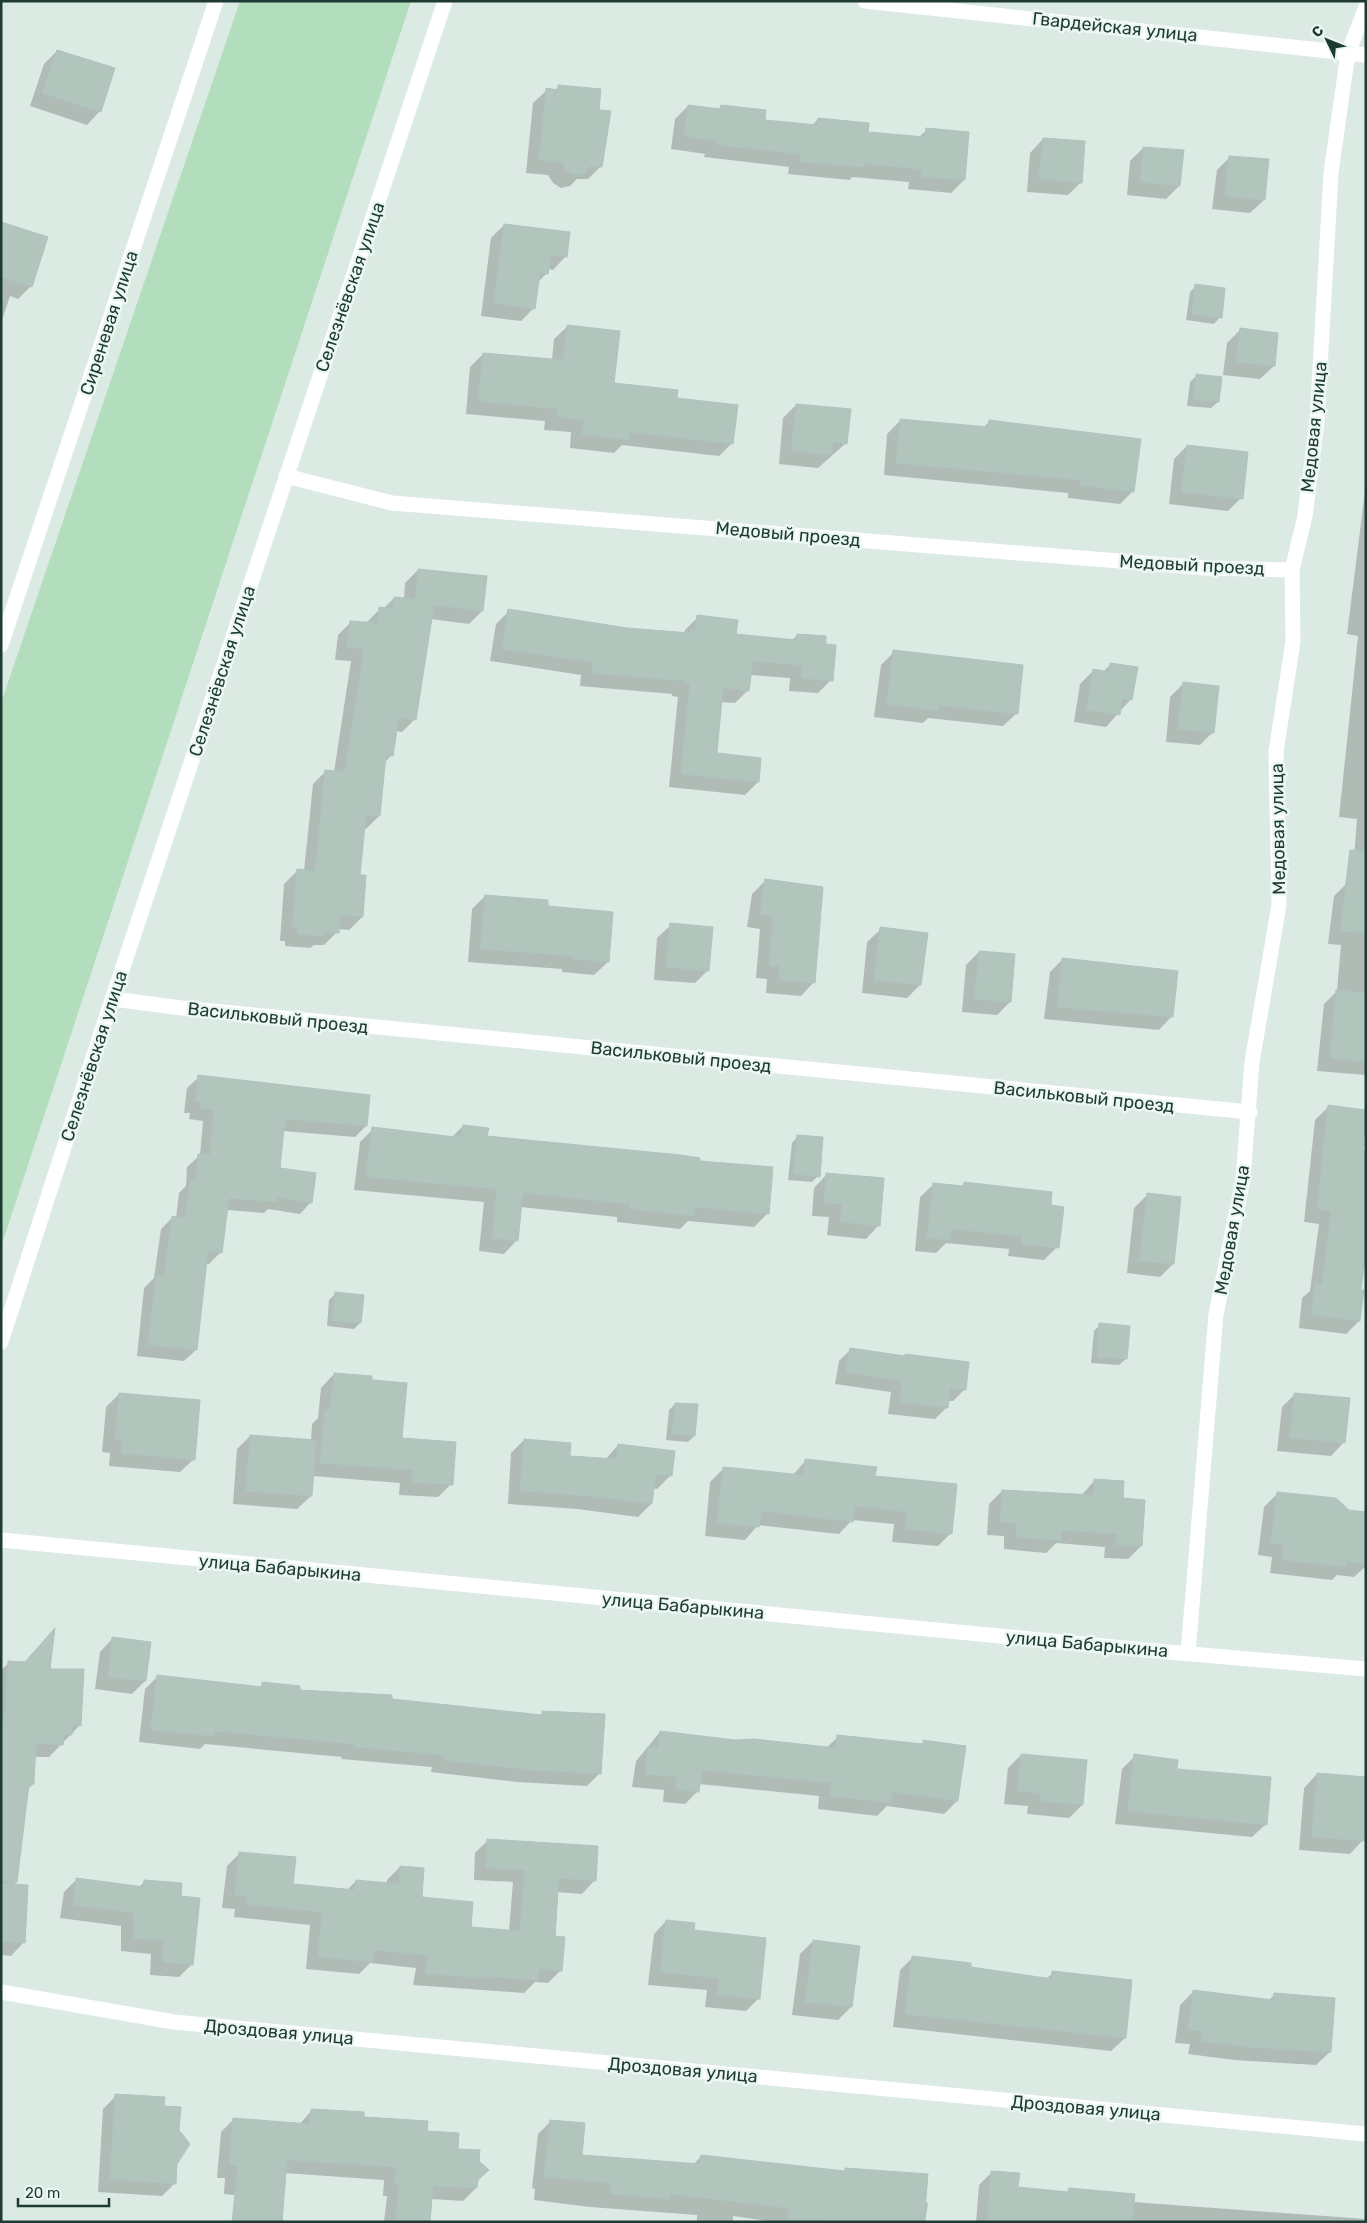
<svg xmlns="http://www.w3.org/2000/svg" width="1367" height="2223" font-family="Rubik,sans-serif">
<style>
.green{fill:#b2debe}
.shadow{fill:#0003}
.building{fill:#b1c5bd;stroke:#aec4bb}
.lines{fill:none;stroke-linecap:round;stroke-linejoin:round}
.minor{stroke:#fff;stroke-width:15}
.labels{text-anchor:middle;stroke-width:5;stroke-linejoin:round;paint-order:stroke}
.street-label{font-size:18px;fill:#1d3b33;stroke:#ecf7f2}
</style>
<rect width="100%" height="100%" fill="#dceae4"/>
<path class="green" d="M240 1H411L1 1247V703Z"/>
<path class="shadow" d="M57 51 100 111 87 125 30 106 44 64Z
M559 86 597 111 601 166 588 179H577L570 186 561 188 553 183 548 175 526 173 533 103 547 90 554 91Z
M688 106 718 110 721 106 764 121 812 126 818 119 866 133 919 137 927 130 964 180 951 193 908 189 909 182 852 177 850 180 788 174 789 167 704 157 705 154 671 149 675 119Z
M1043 139 1081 182 1068 195 1027 192 1030 153Z
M1143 148 1179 186 1166 199 1127 195 1130 161Z
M1230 157 1264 200 1250 213 1212 209 1217 170Z
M1 224 31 286 18 299 10 296 1 323Z
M504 225 566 256 553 270 548 269 547 273 537 283 534 308 521 321 481 316 491 238Z
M1196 286 1220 317 1214 324 1186 320 1190 292Z
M568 326 612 385 676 399 732 443 719 456 622 445 614 453 570 448 571 432 544 430 545 421 466 414 470 367 483 354 552 360 554 339Z
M1240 330 1274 366 1260 379 1223 375 1227 343Z
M1196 376 1218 402 1211 408 1187 406 1190 382Z
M796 405 846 443 818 468 779 464 783 418Z
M901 420 984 427 989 422 1133 491 1120 504 1068 498V493L884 475 887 434Z
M1187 446 1241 498 1228 511 1169 504 1174 459Z
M1366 483V1075L1317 1071 1324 1004 1337 991 1341 945 1328 944 1334 896 1347 883H1352L1357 819 1339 817 1358 636 1347 634Z
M418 570 482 611 469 624 431 619 415 719 402 732 396 731 392 755 384 763 379 816 366 829 363 828 359 876 362 917 349 930 338 929 337 932 324 945H314L310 948 285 946V941H280L284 884 297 871H304L313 784 326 771 334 772 351 661 335 660 338 635 351 622 366 623 380 609H383L394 598 404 599 405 583Z
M509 611 627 629 684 634 685 630 698 617 735 635 791 641 797 635 831 680 818 693 789 691 790 678 750 675 748 690 735 703 721 702 715 754 760 759 758 782 745 795 669 787 678 697 672 696V694L580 686 581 675 490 661 496 624Z
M894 652 1017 713 1003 726 928 718 923 723 874 717 881 665Z
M1111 664 1131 699 1106 727 1074 722 1080 684 1093 671 1103 672Z
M1183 684 1213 732 1200 745 1166 742 1170 697Z
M765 881 814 982 801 996 766 993 767 979 756 978 760 929 747 927 752 894Z
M485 896 546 907 608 962 594 975 562 972V969L468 962 472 909Z
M671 925 708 970 695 983 654 980 657 938Z
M881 929 920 985 907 998 862 993 867 942Z
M979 952 1010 1002 997 1015 962 1012 966 965Z
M1063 959 1172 1016 1159 1030 1044 1019 1050 972Z
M199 1077 366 1126 355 1137 283 1131 279 1169 311 1202 300 1214 268 1209 264 1213 226 1210 221 1252 209 1264H206L196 1350 184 1361 137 1356 144 1288 154 1278 161 1229 173 1217 176 1218 179 1193 186 1186 187 1167 200 1155 203 1121 189 1119 190 1113H184L187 1088Z
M1328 1107 1366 1111 1362 1152 1359 1321 1346 1334 1299 1328 1302 1298 1310 1291 1319 1224 1304 1222 1315 1120Z
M463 1126 486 1138 698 1162 767 1214 754 1227 688 1221 680 1229 617 1222V1217L520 1207 517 1240 504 1254 479 1251 484 1202 354 1190 360 1142 373 1129 451 1138Z
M798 1136 818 1176 812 1182 788 1180 792 1143Z
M827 1174 879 1225 866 1239 827 1235 829 1217 812 1216 814 1188Z
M934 1184 961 1187 964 1184 1049 1207 1057 1247 1044 1260 1008 1256 1009 1249 946 1243 936 1253 915 1251 920 1197Z
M1147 1195 1173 1264 1160 1277 1127 1273 1134 1208Z
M335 1294 360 1323 354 1329 327 1326 329 1300Z
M1100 1325 1126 1359 1119 1365 1091 1363 1094 1331Z
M851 1349 903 1357 905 1355 965 1389 953 1401H947V1407L935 1419 888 1414 891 1392 835 1384 839 1361Z
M334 1374 401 1439 451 1484 438 1497 399 1495 400 1483 312 1476 311 1496 297 1509 233 1504 237 1449 250 1436 311 1441 312 1424 318 1418 321 1388Z
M119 1394 194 1459 180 1472 109 1466 110 1453 102 1452 106 1407Z
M1295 1394 1344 1442 1331 1456 1277 1451 1282 1407Z
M675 1404 694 1436 688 1442 666 1440 669 1410Z
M524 1440 568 1457 605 1460 618 1445 670 1476 657 1489 653 1488 651 1504 638 1517 577 1509 508 1504 511 1453Z
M806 1460 874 1477 951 1533 938 1546 892 1542 894 1524 852 1520 839 1534 758 1525 745 1540 705 1536 710 1482 724 1468 793 1475Z
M1094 1481 1122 1500 1141 1546 1128 1559 1104 1558 1105 1547 1056 1543 1046 1553 1004 1549V1536L987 1535 989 1504 1002 1491 1081 1496Z
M1277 1494 1348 1511 1366 1513V1566L1354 1577 1337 1575 1332 1580 1270 1573 1272 1557 1258 1555 1264 1507Z
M113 1638 145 1681 132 1694 95 1689 100 1652Z
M9 1663 49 1670 80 1725 49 1757H34L33 1784 28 1789 15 1885 24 1942 11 1956 1 1955V1670Z
M158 1676 258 1688 263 1684 298 1691 539 1716 543 1712 600 1773 587 1786 517 1782 431 1772 432 1767 341 1759 342 1757 205 1744 200 1749 139 1742 145 1689Z
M660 1732 735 1741 826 1748 838 1737 920 1745 924 1742 957 1801 944 1814 887 1806 877 1816 818 1809 819 1796 699 1784 698 1791 685 1804 663 1802 664 1790 632 1787 636 1761Z
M1021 1755 1082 1805 1069 1818 1027 1814 1028 1806 1004 1804 1008 1768Z
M1135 1756 1266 1824 1252 1837 1115 1824 1122 1769Z
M1317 1774 1366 1778 1363 1840 1350 1854 1299 1850 1304 1788Z
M488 1840 596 1847 594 1881 582 1894 557 1892 554 1938 561 1970 548 1983 535 1982 524 1993 413 1985 416 1968 370 1963 359 1974 306 1969 310 1925 234 1917 235 1909 222 1908 227 1866 240 1853 292 1885 347 1890 356 1881 387 1884V1880L400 1867 421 1898 469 1928 509 1931 513 1882 474 1880 475 1853Z
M77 1879 139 1887 145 1881 179 1897 192 1964 179 1977 150 1975 151 1954 121 1951V1926L60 1918 64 1892Z
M666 1921 693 1931 759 1998 746 2011 705 2007 707 1990 648 1985 654 1934Z
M813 1941 851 2007 838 2020 792 2015 800 1954Z
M913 1957 969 1969 1046 1979 1053 1973 1125 2038 1111 2051 893 2027 900 1970Z
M1193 1992 1268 2001 1274 1995 1330 2052 1316 2065 1234 2060 1188 2054 1190 2044 1175 2043 1180 2005Z
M116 2096 163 2107 175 2183 162 2196 98 2192 103 2109Z
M312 2110 362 2118 426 2133 457 2150 476 2180V2188L463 2201 431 2199 428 2222H384L387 2196H383L384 2180 285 2173 271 2199 224 2194 225 2178H217L221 2132 234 2119 299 2125Z
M551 2121 580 2156 693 2165 701 2156 843 2172 846 2169 928 2203 925 2222H775L733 2216V2222H697V2215L590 2207 534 2200 535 2189 532 2188 538 2134Z
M992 2172 1017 2188 1066 2193 1069 2189 1133 2202 1366 2219V2222H976L979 2185Z"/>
<path class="building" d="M57 50 115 68 101 112 42 93Z
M558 85 601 89 599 110 611 111 602 167 590 166 585 173 575 175 566 170 562 162 539 160 546 88 558 90Z
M688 105 720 109 721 105 766 110 765 120 817 125 818 118 869 123 868 132 925 137 926 128 969 132 965 180 921 177V169L864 164V167L800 162 801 154 717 145V141L684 136Z
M1043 138 1085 141 1082 183 1039 179Z
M1143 147 1184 150 1180 186 1140 182Z
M1229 156 1269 159 1265 200 1225 196Z
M1 222 48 237 32 287 1 277Z
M504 224 570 232 567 257 551 255 548 274 540 273 535 309 494 303Z
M1195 284 1225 288 1222 318 1192 314Z
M567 325 620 331 614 383 678 390 677 398 738 405 733 444 629 432V440L582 435 584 420 557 417V409L478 401 483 353 563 360Z
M1240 328 1278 333 1275 366 1236 362Z
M1196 374 1222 377 1219 402 1193 400Z
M796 404 851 409 847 444 833 442 832 455 791 451Z
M900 419 988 427 989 420 1141 439 1134 492 1080 485 1081 480 896 463Z
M1187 445 1248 452 1243 499 1181 492Z
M418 569 487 576 483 611 434 605 416 720 399 717 393 756 386 755 380 816 366 815 360 875H366L363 917 340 916 339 933 324 932V936L297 934 298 928H292L297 869 315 871 325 770 345 772 364 649 347 647 350 621 378 623 379 607 392 609 394 597 415 599Z
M508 609 627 628 690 633V629L695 630 697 615 738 620 736 634 796 640 797 634 826 636V644L836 645 833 681 801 678 802 665 753 661 749 691 723 688 717 753 761 758 759 782 681 774 690 684 684 683V681L592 673 593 662 502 649Z
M893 650 1023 665 1018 714 938 705V711L887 704Z
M1110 663 1138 667 1132 700 1122 698 1120 715 1087 710 1093 669 1109 672Z
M1183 682 1219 686 1214 733 1178 729Z
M1350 850 1366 851V933L1340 931Z
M765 879 823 887 815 983 779 980 780 966 769 965 773 916 760 914Z
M485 895 548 900V906L613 912 609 962 574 959V956L480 949Z
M670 923 713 927 709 971 666 967Z
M880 927 928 933 921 985 874 980Z
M979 951 1015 954 1011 1002 974 999Z
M1062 958 1178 971 1173 1017 1057 1007Z
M1336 990 1366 993V1062L1330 1058Z
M198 1075 370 1095 367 1126 285 1119 280 1168 316 1173 312 1203 277 1197V1202L229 1198 222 1253 208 1251 197 1350 148 1345 156 1275 164 1276 172 1216 185 1218 190 1180H196L198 1154 210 1155 214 1110 200 1108 201 1102 195 1101Z
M1328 1105 1366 1110 1363 1151H1366V1251L1361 1290H1364L1360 1321 1311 1315 1315 1284H1322L1331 1211 1317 1209Z
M463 1125 489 1128 487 1136 680 1155 700 1158V1161L773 1167 769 1214 695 1207 694 1216 629 1209 630 1204 523 1193 518 1241 492 1238 497 1189 366 1177 372 1127 455 1137V1135L462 1136Z
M797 1135 823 1137 820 1177 794 1174Z
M826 1173 884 1178 880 1226 840 1222 842 1204 824 1203Z
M964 1182 1052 1192 1051 1205 1064 1207 1059 1248 1021 1244 1022 1236 951 1229 950 1240 927 1238 933 1183 963 1186Z
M1147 1193 1181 1197 1174 1264 1139 1261Z
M335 1292 364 1295 361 1323 332 1321Z
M1099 1323 1130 1326 1127 1359 1097 1357Z
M850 1348 905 1356V1354L969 1362 966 1390 950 1388 948 1408 899 1402 902 1381 846 1372Z
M334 1373 372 1376V1380L407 1383 402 1438 456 1442 453 1485 412 1482 413 1470 320 1463 325 1410H330Z
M119 1393 200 1400 195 1460 121 1453 122 1440 115 1439Z
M1294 1393 1350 1398 1345 1443 1290 1438Z
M675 1403 698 1404 695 1436 672 1434Z
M250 1435 316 1440 312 1496 246 1491Z
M524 1439 571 1443 570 1456 616 1459 618 1444 675 1451 672 1476 656 1474 652 1504 591 1496 520 1491Z
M805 1459 877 1467 875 1476 957 1484 952 1534 905 1529 907 1512 855 1506 853 1522 761 1511 759 1527 717 1523 723 1467 803 1475Z
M1094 1479 1124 1481 1123 1498 1145 1500 1142 1546 1116 1545 1117 1534 1061 1530V1540L1022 1538 1016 1536 1017 1523 1000 1522 1002 1490 1093 1495Z
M1277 1492 1336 1498 1349 1510 1366 1512V1564L1346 1562V1567L1282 1560 1284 1544 1271 1543Z
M55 1628 50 1669H84L81 1726 73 1724 72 1735 64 1734 63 1745 36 1743 34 1784H29L17 1882 1 1881V1724H4L8 1661 25 1662Z
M112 1637 151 1642 146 1681 108 1677Z
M157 1675 262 1687V1682L300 1686V1690L392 1695V1699L542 1715V1711L605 1714 601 1774 531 1770 443 1760 444 1755 354 1747V1744L215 1731 214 1736 151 1730Z
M660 1731 735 1740 754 1739 836 1748 837 1735 923 1744V1740L966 1746 958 1801 893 1792 891 1803 830 1796 832 1783 702 1770 699 1792 676 1789 677 1777 645 1774 648 1747 658 1748Z
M1021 1754 1087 1760 1083 1805 1040 1801 1041 1793 1017 1791Z
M1134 1754 1178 1760 1177 1769 1271 1777 1267 1825 1128 1811Z
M1317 1773 1366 1777 1364 1841 1312 1837Z
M487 1839 598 1846 596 1881 559 1878 555 1936 565 1937 562 1971 539 1969 538 1980 477 1976V1978L425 1973 428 1955 374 1950 373 1962 318 1957 322 1912 246 1904 247 1896 235 1895 239 1852 296 1857 293 1884 355 1890 356 1880 399 1884 400 1866 424 1868 422 1897 473 1902 471 1927 520 1931 525 1870 486 1868Z
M76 1878 144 1887V1880L182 1883 181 1896 200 1898 193 1965 162 1962 164 1941 134 1938V1913L73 1905Z
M1 1883 28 1885 25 1943 1 1941Z
M666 1920 695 1923 694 1930 766 1938 760 1999 717 1995 719 1978 660 1972Z
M813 1940 860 1946 852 2007 805 2002Z
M912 1956 971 1963V1967L1052 1979V1971L1132 1980 1126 2038 905 2014Z
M1193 1990 1273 2000 1274 1993 1335 1998 1331 2052 1248 2047 1201 2041 1202 2031 1188 2030Z
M115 2094 165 2097 164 2106 181 2107 179 2130 190 2144 177 2164 176 2184 110 2179Z
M311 2109 364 2112V2117L428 2121 427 2131 459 2133 458 2149 480 2150 479 2161 489 2170 478 2180 477 2188 433 2186 430 2222H395L399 2184 395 2183 396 2167 287 2160 282 2222H232L238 2166 229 2165 233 2118 310 2124Z
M550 2120 585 2123 582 2155 700 2164 701 2155 845 2171V2168L928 2174 924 2222 787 2220 788 2208 670 2194V2199L610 2194 611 2183 548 2177 544 2176Z
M991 2171 1020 2173 1018 2187 1068 2192 1069 2188 1135 2194 1132 2222H987Z"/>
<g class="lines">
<path class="minor" d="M865 1 1366 55
M286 476 392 503 1207 568 1292 570
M1 645 216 1
M113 999 182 1008 1250 1112
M1 1342 101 1033 445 1
M1 1540 1145 1650 1366 1669
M1188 1653 1216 1315 1243 1179 1252 1062 1279 905 1276 752 1293 641 1292 570 1305 516 1317 421 1331 173 1348 53 1366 7
M1 1992 174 2022 1366 2134"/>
</g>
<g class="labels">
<g class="street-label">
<text transform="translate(1115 27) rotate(6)" y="6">Гвардейская улица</text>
<text transform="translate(350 287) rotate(-71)" y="6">Селезнёвская улица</text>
<text transform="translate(109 323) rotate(-72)" y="6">Сиреневая улица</text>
<text transform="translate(1314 427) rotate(-84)" y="6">Медовая улица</text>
<text transform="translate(788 534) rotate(5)" y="6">Медовый проезд</text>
<text transform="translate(1192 565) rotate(3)" y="6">Медовый проезд</text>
<text transform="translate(222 671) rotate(-72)" y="6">Селезнёвская улица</text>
<text transform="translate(1278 829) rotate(-91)" y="6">Медовая улица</text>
<text transform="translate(278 1018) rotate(6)" y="6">Васильковый проезд</text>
<text transform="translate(94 1056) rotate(-72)" y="6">Селезнёвская улица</text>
<text transform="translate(681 1057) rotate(6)" y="6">Васильковый проезд</text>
<text transform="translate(1084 1097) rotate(6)" y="6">Васильковый проезд</text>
<text transform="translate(1232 1230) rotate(-80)" y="6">Медовая улица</text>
<text transform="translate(280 1568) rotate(5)" y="6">улица Бабарыкина</text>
<text transform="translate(683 1606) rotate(5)" y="6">улица Бабарыкина</text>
<text transform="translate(1087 1644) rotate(5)" y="6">улица Бабарыкина</text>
<text transform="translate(279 2032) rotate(5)" y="6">Дроздовая улица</text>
<text transform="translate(683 2070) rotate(5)" y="6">Дроздовая улица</text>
<text transform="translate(1086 2108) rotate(5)" y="6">Дроздовая улица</text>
</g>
</g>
<rect width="1367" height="2223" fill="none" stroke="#1d3b33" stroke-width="5"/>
<g transform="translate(1327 40) rotate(313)" stroke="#ecf7f2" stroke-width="4" paint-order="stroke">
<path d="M0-4L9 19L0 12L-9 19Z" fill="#1d3b33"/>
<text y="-8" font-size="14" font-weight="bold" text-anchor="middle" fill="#1d3b33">С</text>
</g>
<path d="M18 2198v8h91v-8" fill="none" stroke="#1d3b33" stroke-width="2.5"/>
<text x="25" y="2198" font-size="15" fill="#1d3b33" stroke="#ecf7f2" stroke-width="4" paint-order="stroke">20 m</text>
</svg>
